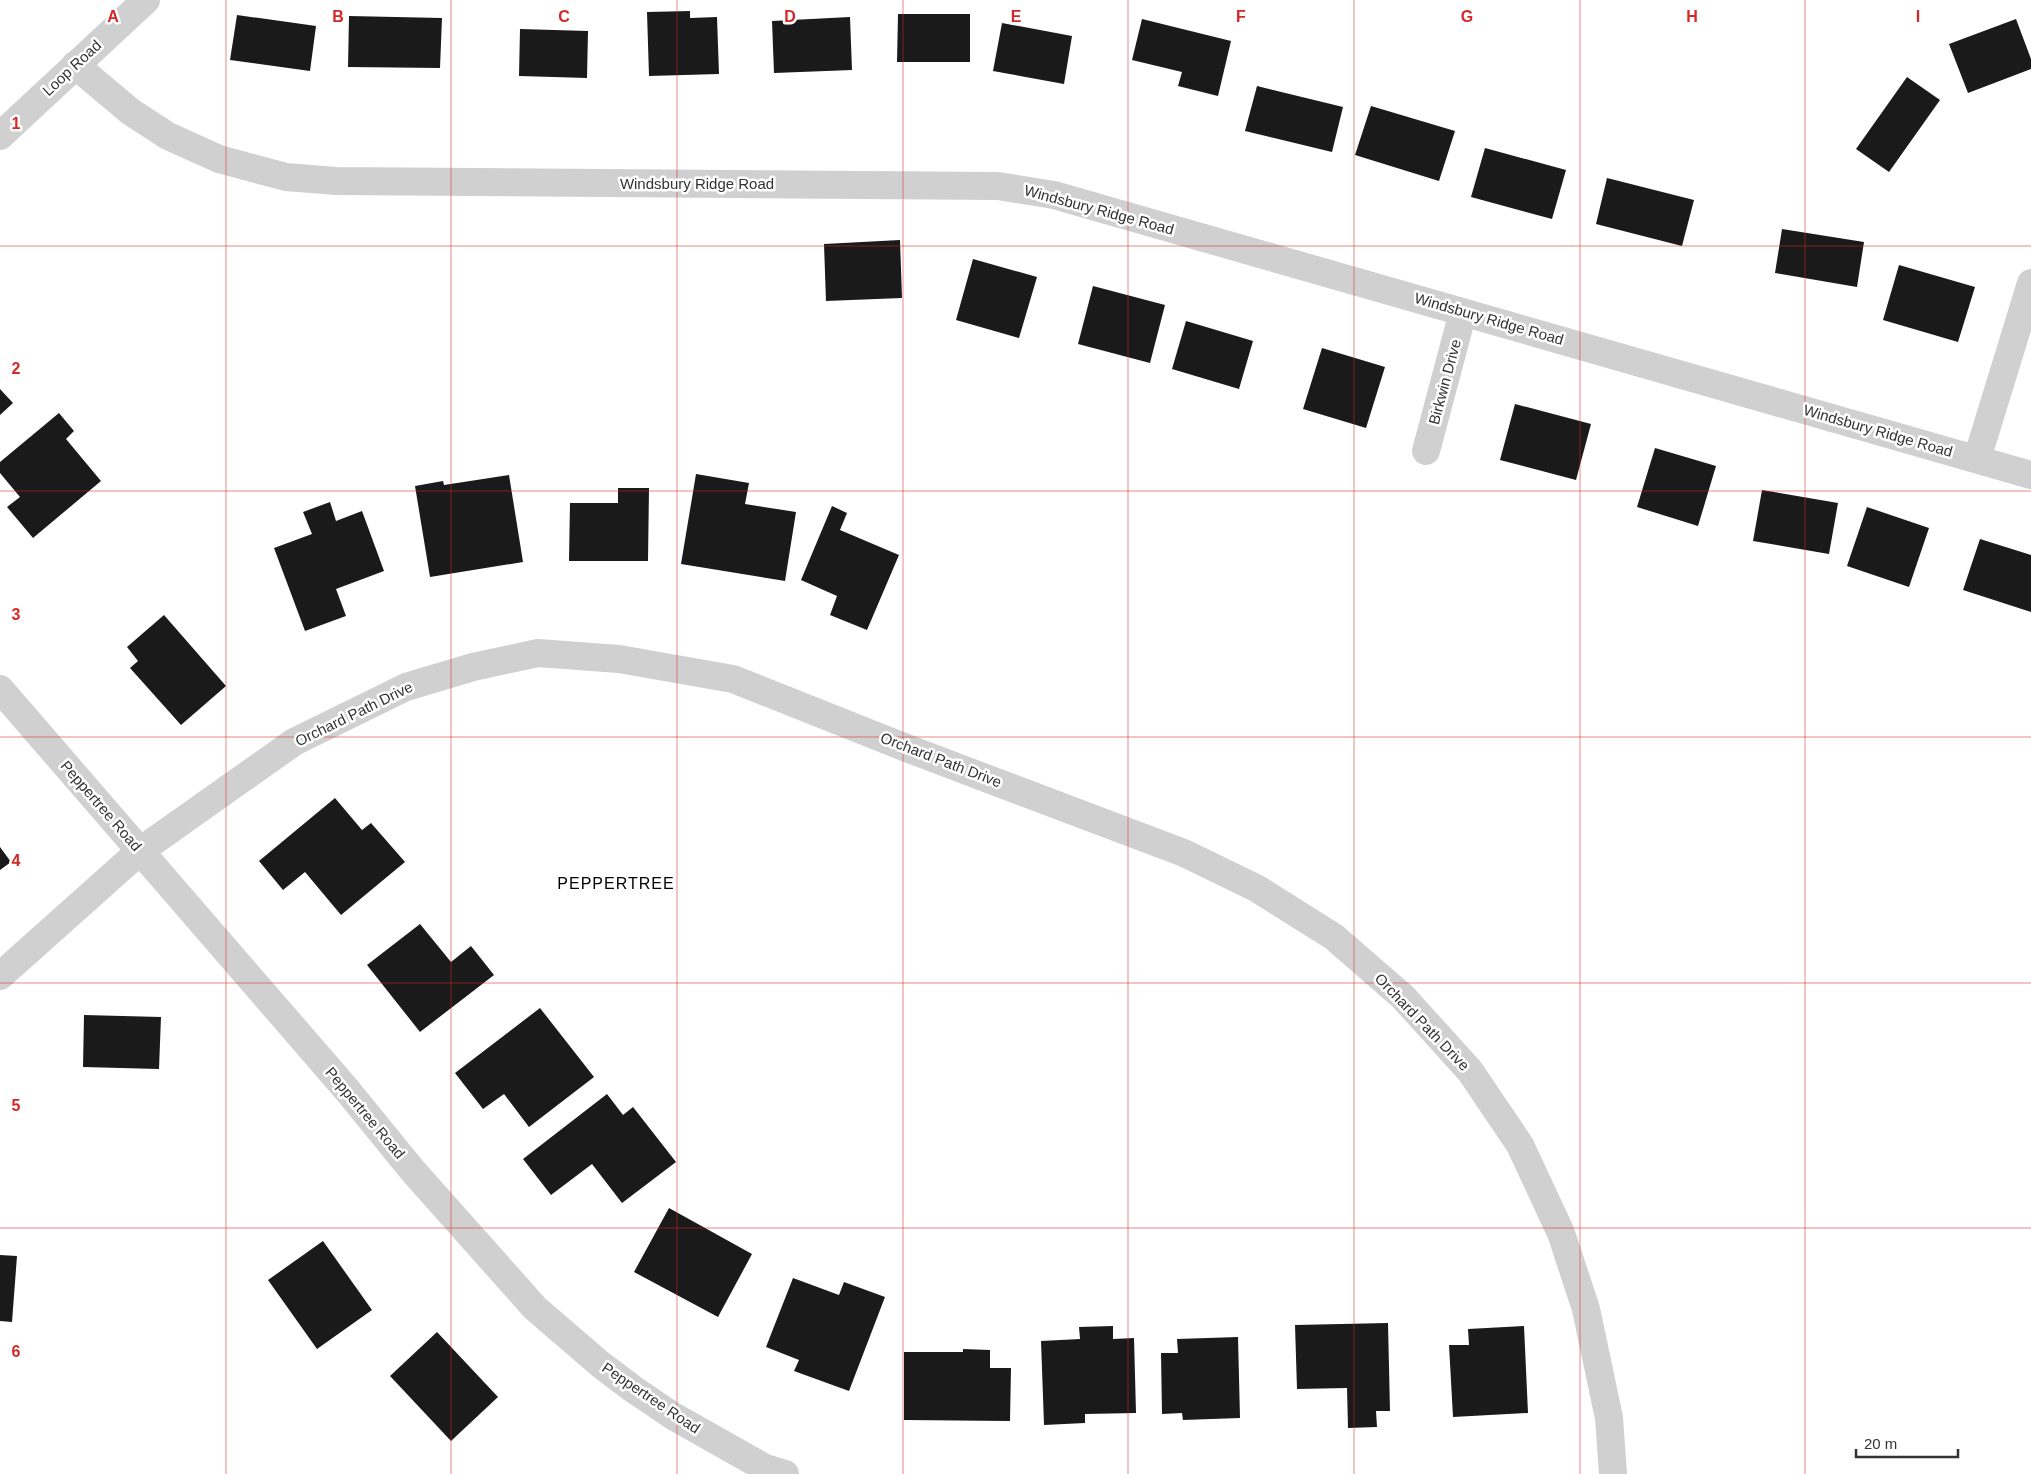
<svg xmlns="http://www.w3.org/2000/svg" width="2031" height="1474" font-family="Helvetica,sans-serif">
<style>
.building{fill:#1a1a1a}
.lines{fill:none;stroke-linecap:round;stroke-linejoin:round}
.minor{stroke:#d0d0d0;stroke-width:28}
.grid{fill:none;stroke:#d62828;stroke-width:1;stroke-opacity:0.55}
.labels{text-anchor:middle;stroke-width:5;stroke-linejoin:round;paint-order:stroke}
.street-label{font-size:15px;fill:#333;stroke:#fff}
.neighbourhood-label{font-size:16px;letter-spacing:1px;fill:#000;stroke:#fff}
.grid-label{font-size:16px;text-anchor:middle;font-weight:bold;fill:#d62828;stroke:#fff;stroke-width:5;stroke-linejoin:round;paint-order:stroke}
</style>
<rect width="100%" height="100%" fill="#fff"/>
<path class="building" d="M690 11V18L717 17 719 74 649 76 647 12Z
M898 14H970V62H897Z
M237 15 316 26 310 71 230 60Z
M349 16 442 18 440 68 348 67Z
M850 17 852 70 774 73 772 21Z
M1142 19 1231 41 1218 96 1178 86 1182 72 1132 60Z
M2016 19 2031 59V69L1968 93 1949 44Z
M1002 23 1072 36 1064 84 993 71Z
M520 29 588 31 587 78 519 76Z
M1907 77 1940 100 1889 172 1856 149Z
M1257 86 1343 107 1332 152 1245 131Z
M1371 106 1455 131 1439 181 1355 155Z
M1485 148 1566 170 1552 219 1471 197Z
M1607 178 1694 200 1682 246 1596 224Z
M1782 229 1864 242 1857 287 1775 273Z
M900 240 902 298 826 301 824 244Z
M973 259 1037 277 1019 338 956 320Z
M1899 265 1975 287 1958 342 1883 320Z
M1093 286 1165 305 1150 363 1078 344Z
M1186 321 1253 341 1239 389 1172 369Z
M1322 348 1385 367 1366 428 1303 409Z
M0 389 13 403 0 415Z
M1515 404 1591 424 1576 480 1500 460Z
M59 413 74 431 66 439 101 481 33 538 7 507 20 497 0 473V462Z
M1655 448 1716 466 1698 526 1637 507Z
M696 474 749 483 745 504 796 512 785 581 681 564Z
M509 475 523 562 430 577 415 486 443 481 444 485Z
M618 488H649L648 561H569L570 503H618Z
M1762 490 1838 503 1829 554 1753 541Z
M330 502 336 521 362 511 384 571 336 589 346 616 305 631 274 548 312 534 303 512Z
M832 506 847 513 840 530 899 555 867 630 830 615 837 596 801 580Z
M1867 507 1929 528 1909 587 1847 566Z
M1980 539 2031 555V612L1963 590Z
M164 615 226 686 181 725 130 668 138 661 127 647Z
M335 798 362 830 371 823 405 862 341 915 305 872 283 890 259 861Z
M0 847 11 862 0 870Z
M420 924 451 962 471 946 494 975 420 1032 367 965Z
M540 1008 594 1077 529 1127 504 1094 483 1109 455 1073Z
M84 1015 161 1017 159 1069 83 1067Z
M607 1094 623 1115 633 1107 676 1162 622 1203 592 1164 551 1195 523 1159Z
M669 1208 752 1254 718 1317 634 1272Z
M323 1241 372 1310 317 1349 268 1280Z
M0 1255 17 1256 12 1322 0 1321Z
M793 1278 839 1295 844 1282 885 1297 849 1391 794 1371 799 1360 766 1347Z
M1388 1323 1390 1411H1376L1377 1427 1348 1428 1347 1388 1297 1389 1295 1325Z
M1113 1326V1339L1134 1338 1136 1413 1085 1414V1423L1044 1425 1041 1341 1080 1339 1079 1327Z
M1524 1326 1528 1413 1453 1417 1449 1345H1469L1468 1329Z
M437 1332 498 1397 451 1441 390 1376Z
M1238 1337 1240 1418 1183 1420 1182 1413 1162 1414 1161 1353H1178L1177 1339Z
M963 1349 990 1350V1368H1011L1010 1421 904 1420V1352H963Z"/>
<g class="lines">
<path class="minor" d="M75 65 131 112 168 136 219 159 286 177 336 181 998 186 1054 195 2031 475
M0 136 146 0
M1426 451 1463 312
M1977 459 2031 283
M0 689 347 1090 413 1171 535 1308 600 1364 633 1389 673 1416 765 1468 785 1474
M0 976 140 851 294 742 406 687 473 667 538 653 619 659 733 679 909 749 1184 853 1256 888 1334 937 1403 997 1470 1071 1520 1145 1561 1233 1586 1309 1609 1418 1613 1474"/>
</g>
<path class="grid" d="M226 0V1474M451 0V1474M677 0V1474M903 0V1474M1128 0V1474M1354 0V1474M1580 0V1474M1805 0V1474M0 246H2031M0 491H2031M0 737H2031M0 983H2031M0 1228H2031"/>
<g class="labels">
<g class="street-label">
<text transform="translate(72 68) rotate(-43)" y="5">Loop Road</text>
<text x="697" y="189">Windsbury Ridge Road</text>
<text transform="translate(1099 210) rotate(15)" y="5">Windsbury Ridge Road</text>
<text transform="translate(1489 319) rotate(16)" y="5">Windsbury Ridge Road</text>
<text transform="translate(1445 382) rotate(-75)" y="5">Birkwin Drive</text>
<text transform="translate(1878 431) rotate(16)" y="5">Windsbury Ridge Road</text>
<text transform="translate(354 714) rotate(-26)" y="5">Orchard Path Drive</text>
<text transform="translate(941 760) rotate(21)" y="5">Orchard Path Drive</text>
<text transform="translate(101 806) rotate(49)" y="5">Peppertree Road</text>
<text transform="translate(1422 1022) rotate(46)" y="5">Orchard Path Drive</text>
<text transform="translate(365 1113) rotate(50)" y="5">Peppertree Road</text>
<text transform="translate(651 1398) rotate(34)" y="5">Peppertree Road</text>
</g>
<g class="neighbourhood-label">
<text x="616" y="889">PEPPERTREE</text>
</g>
</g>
<g class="grid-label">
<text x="113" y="22">A</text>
<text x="338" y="22">B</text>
<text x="564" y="22">C</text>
<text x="790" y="22">D</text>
<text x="1016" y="22">E</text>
<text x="1241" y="22">F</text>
<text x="1467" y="22">G</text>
<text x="1692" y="22">H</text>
<text x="1918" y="22">I</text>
<text x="16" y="129">1</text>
<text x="16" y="374">2</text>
<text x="16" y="620">3</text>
<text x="16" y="866">4</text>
<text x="16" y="1111">5</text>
<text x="16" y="1357">6</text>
</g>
<path d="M1856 1449v8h102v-8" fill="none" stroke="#333333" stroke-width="2.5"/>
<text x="1864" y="1449" font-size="15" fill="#333333" stroke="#ffffff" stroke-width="4" paint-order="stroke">20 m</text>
</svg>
